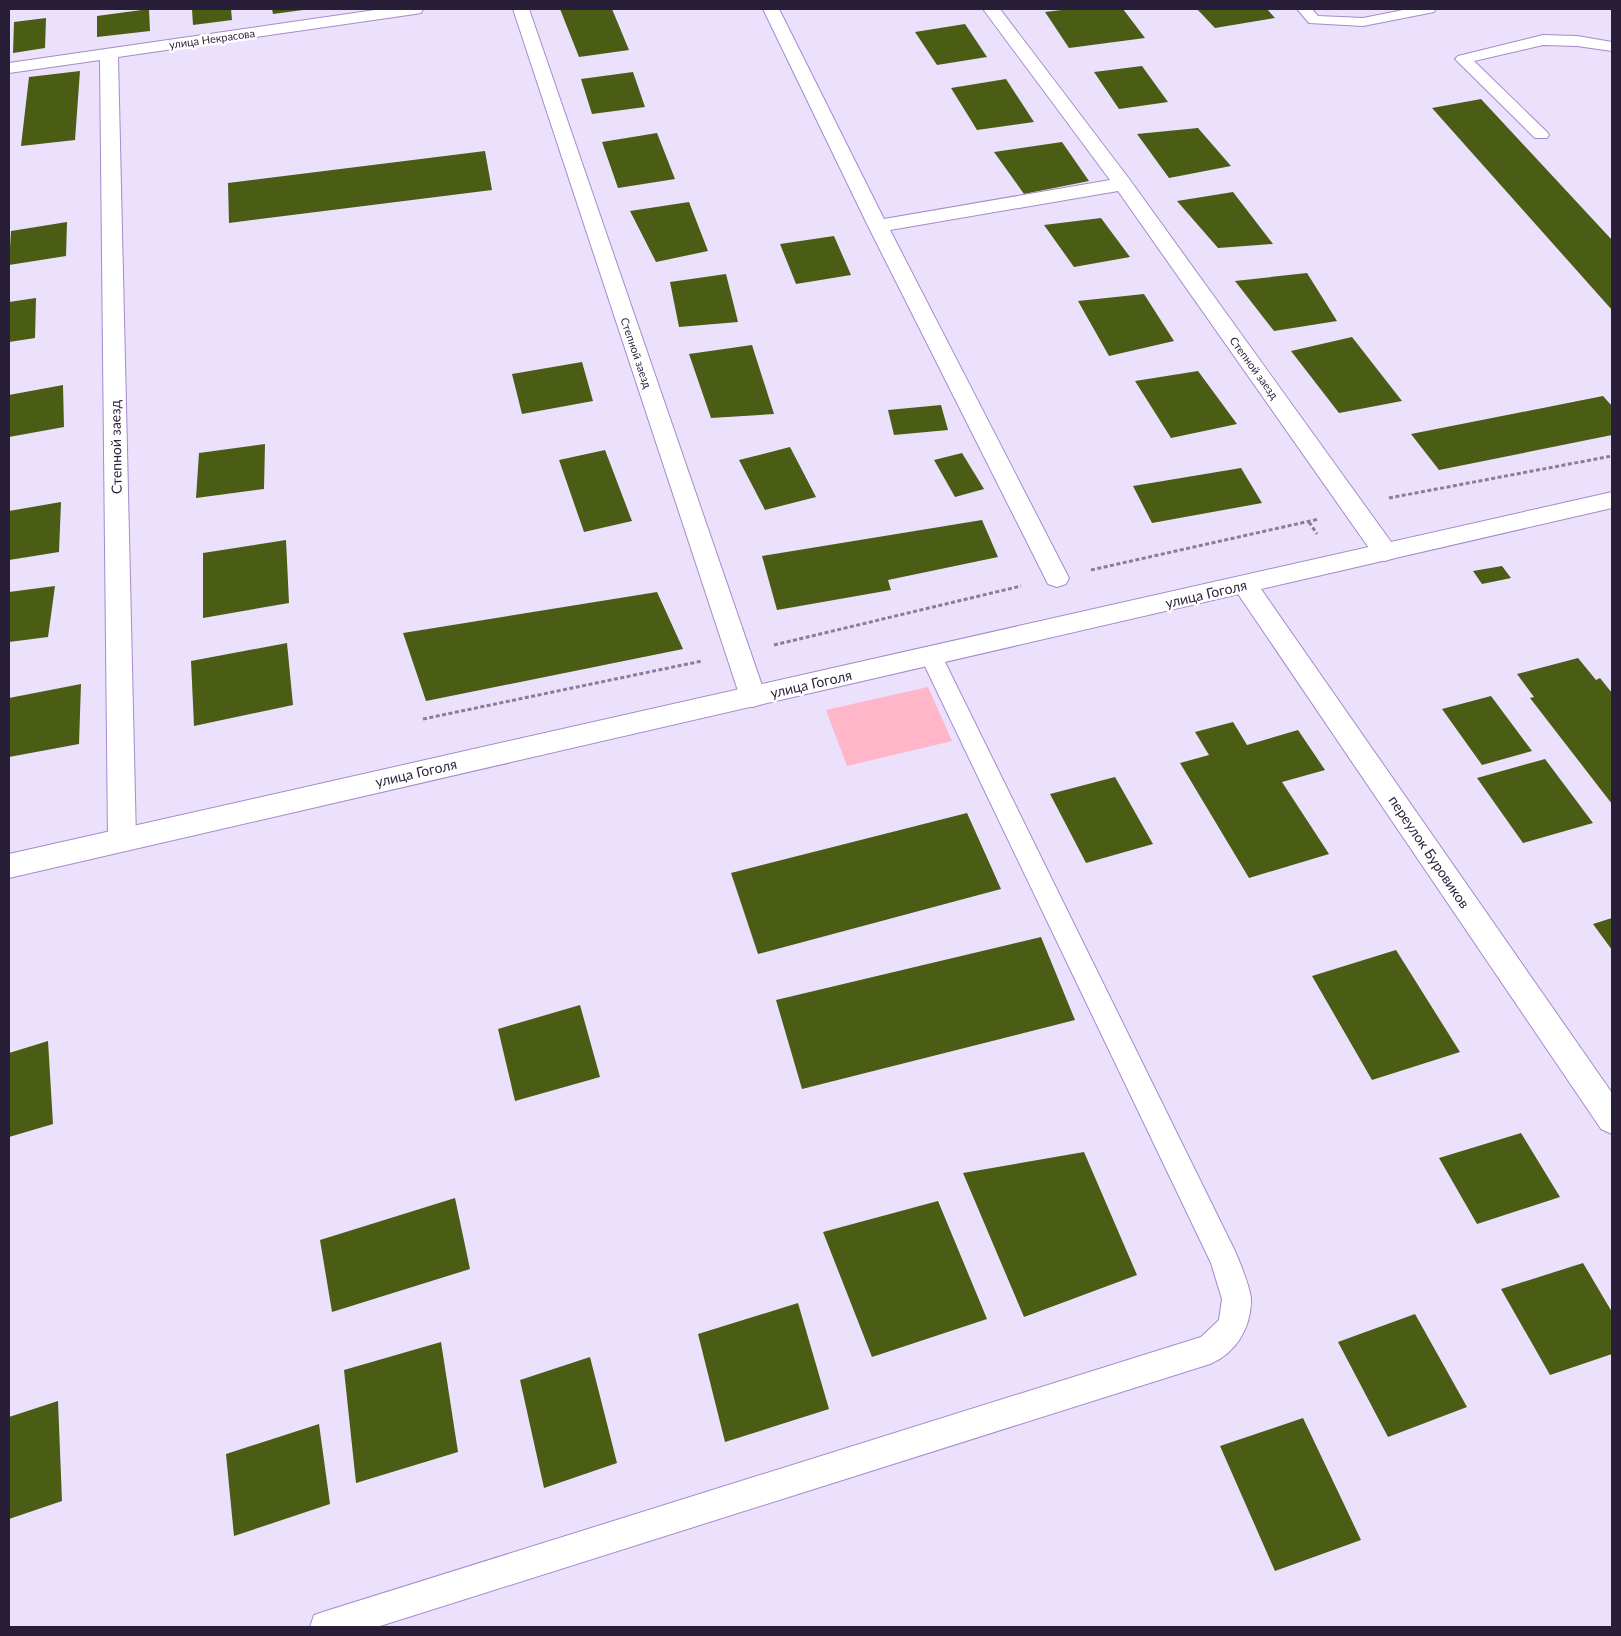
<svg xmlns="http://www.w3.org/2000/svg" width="1621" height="1636" font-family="Lato,sans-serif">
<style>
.green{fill:#feb6c8}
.building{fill:#4b5c14}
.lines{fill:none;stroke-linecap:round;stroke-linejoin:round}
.lane-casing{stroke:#a58bcb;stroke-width:2}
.street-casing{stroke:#a58bcb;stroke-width:2}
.secondary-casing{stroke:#a58bcb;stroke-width:2}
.path{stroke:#887e99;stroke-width:3;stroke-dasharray:4 2.5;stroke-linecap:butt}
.lane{fill:#fff;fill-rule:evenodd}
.street{fill:#fff;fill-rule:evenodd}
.secondary{fill:#fff;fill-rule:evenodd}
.labels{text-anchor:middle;stroke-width:5;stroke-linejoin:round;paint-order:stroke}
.far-street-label{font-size:11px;fill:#291e38;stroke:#fff}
.street-label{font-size:14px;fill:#291e38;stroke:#fff}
</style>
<rect width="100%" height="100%" fill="#ebe1fd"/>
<path class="green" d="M928 687 952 741 847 766 826 710Z"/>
<path class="building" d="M149 9 150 31 97 37V16Z
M192 9H231L232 20 193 25Z
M272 9H303V10L273 14Z
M560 9H612L629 50 579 57Z
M1070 9H1123L1145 38 1069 48 1045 12Z
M1197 9H1267L1275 18 1215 28Z
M46 18 45 48 13 53 14 22Z
M965 24 987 57 937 65 915 32Z
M1142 66 1168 102 1119 109 1094 72Z
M80 71 75 140 21 146 29 77Z
M633 72 645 107 592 114 581 79Z
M1006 79 1034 122 977 130 951 88Z
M1481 99 1612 240V310L1432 108Z
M1198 128 1231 166 1169 178 1137 134Z
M657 133 675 179 618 188 602 142Z
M1062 142 1089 181 1024 194 994 152Z
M485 151 492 190 229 223 228 183Z
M1233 192 1273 244 1218 248 1177 201Z
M689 202 708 251 656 262 630 211Z
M1101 218 1130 257 1074 267 1044 225Z
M67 222 66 256 9 265 11 231Z
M834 236 851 275 796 284 780 244Z
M1307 273 1337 321 1274 331 1235 281Z
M726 274 738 322 679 327 670 282Z
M1144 294 1174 341 1109 356 1078 301Z
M36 298 35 338 9 342V302Z
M1352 337 1402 401 1339 413 1291 351Z
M752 345 774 414 711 418 689 354Z
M582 362 593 401 522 414 512 374Z
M1198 371 1237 424 1171 438 1135 381Z
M63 385 64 427 9 437V395Z
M1603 396 1612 406V435L1439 470 1411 434Z
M941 405 948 430 894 435 888 410Z
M265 444 264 489 196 498 199 453Z
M790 447 816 497 765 510 739 460Z
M605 450 632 521 584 532 559 460Z
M962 453 984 489 955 497 934 460Z
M1241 468 1262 503 1152 523 1133 486Z
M61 502 59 552 9 560V511Z
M982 520 998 557 888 580 891 590 777 610 762 556Z
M286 540 289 603 203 618V553Z
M1502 566 1511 578 1482 584 1473 571Z
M55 586 48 637 9 642V592Z
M657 592 683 649 426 701 403 633Z
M287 643 293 705 194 726 191 661Z
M1578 658 1596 680 1600 678 1612 693V804L1530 698 1534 697 1517 674Z
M81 684 79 744 9 757V698Z
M1491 696 1532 751 1482 765 1442 709Z
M1233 722 1247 745 1298 730 1325 770 1282 782 1329 854 1249 878 1180 763 1209 755 1195 732Z
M1545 759 1593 823 1523 843 1477 778Z
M1115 777 1153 844 1086 863 1050 794Z
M967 813 1001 889 758 954 731 873Z
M1612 918V950L1593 924Z
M1041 937 1075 1020 802 1089 776 1000Z
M1396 950 1460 1052 1372 1080 1312 976Z
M580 1005 600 1077 515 1101 498 1029Z
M48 1041 53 1124 9 1137V1053Z
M1521 1133 1560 1197 1477 1224 1439 1158Z
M1084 1152 1137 1275 1024 1317 963 1173Z
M455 1198 470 1269 332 1312 320 1240Z
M938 1201 987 1319 872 1357 823 1232Z
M1583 1263 1612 1312V1354L1550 1375 1501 1289Z
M798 1303 829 1409 725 1442 698 1334Z
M1415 1314 1467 1407 1388 1437 1338 1342Z
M441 1342 458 1452 356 1483 344 1370Z
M590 1357 617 1463 544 1488 520 1380Z
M58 1401 62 1501 9 1519V1417Z
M1303 1418 1361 1540 1275 1571 1220 1446Z
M319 1424 330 1504 234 1536 226 1454Z"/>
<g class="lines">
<defs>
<path id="lane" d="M1297 9H1312L1318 16 1363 18 1408 9H1436L1434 12 1429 13 1363 26 1309 23Z
M1543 35 1577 36 1612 42V51L1577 46 1543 45 1474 61 1547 132 1549 135 1547 138H1535L1455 59 1458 56Z
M931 648 939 650 942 656 1234 1249C1239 1260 1251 1289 1251 1300 1251 1328 1236 1353 1210 1364L377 1627H310L314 1615 326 1611 1201 1337 1219 1320 1222 1299 1211 1263 920 656 923 650Z"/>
<path id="street" d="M382 9H423L421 13 415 14 118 57 136 840 132 848 122 851 112 848 108 840 100 60 9 73V63Z
M513 9H529L766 697 762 704 753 707 744 704 740 697Z
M763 9H779L884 219 1110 180 983 9H1000L1130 180 1394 546 1397 552 1394 558 1385 561 1376 558 1118 191 890 230 1069 578 1066 584 1057 587 1048 584 868 226Z
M1245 576 1254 579 1612 1093V1134L1601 1129 1236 591 1233 585 1236 579Z"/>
<path id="secondary" d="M1612 492V508L9 878V854Z"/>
</defs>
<use href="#lane" class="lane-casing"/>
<use href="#street" class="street-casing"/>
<use href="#secondary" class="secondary-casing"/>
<path class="path" d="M1389 498 1612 456
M1309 522 1317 534
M1091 570 1319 519
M774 645 1021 586
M423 719 702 661"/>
<use href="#lane" class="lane"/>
<use href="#street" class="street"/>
<use href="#secondary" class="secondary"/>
</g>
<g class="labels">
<g class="far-street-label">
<text transform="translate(212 39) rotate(-8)" y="4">улица Некрасова</text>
<text transform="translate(636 353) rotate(71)" y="4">Степной заезд</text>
<text transform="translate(1254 368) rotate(54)" y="4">Степной заезд</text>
</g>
<g class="street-label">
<text transform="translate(116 447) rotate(-91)" y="5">Степной заезд</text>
<text transform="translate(1206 594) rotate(-13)" y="5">улица Гоголя</text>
<text transform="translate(811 684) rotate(-13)" y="5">улица Гоголя</text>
<text transform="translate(416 773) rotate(-13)" y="5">улица Гоголя</text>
<text transform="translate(1429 852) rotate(56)" y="5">переулок Буровиков</text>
</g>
</g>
<rect width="1621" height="1636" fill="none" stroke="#291e38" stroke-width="20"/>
</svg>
